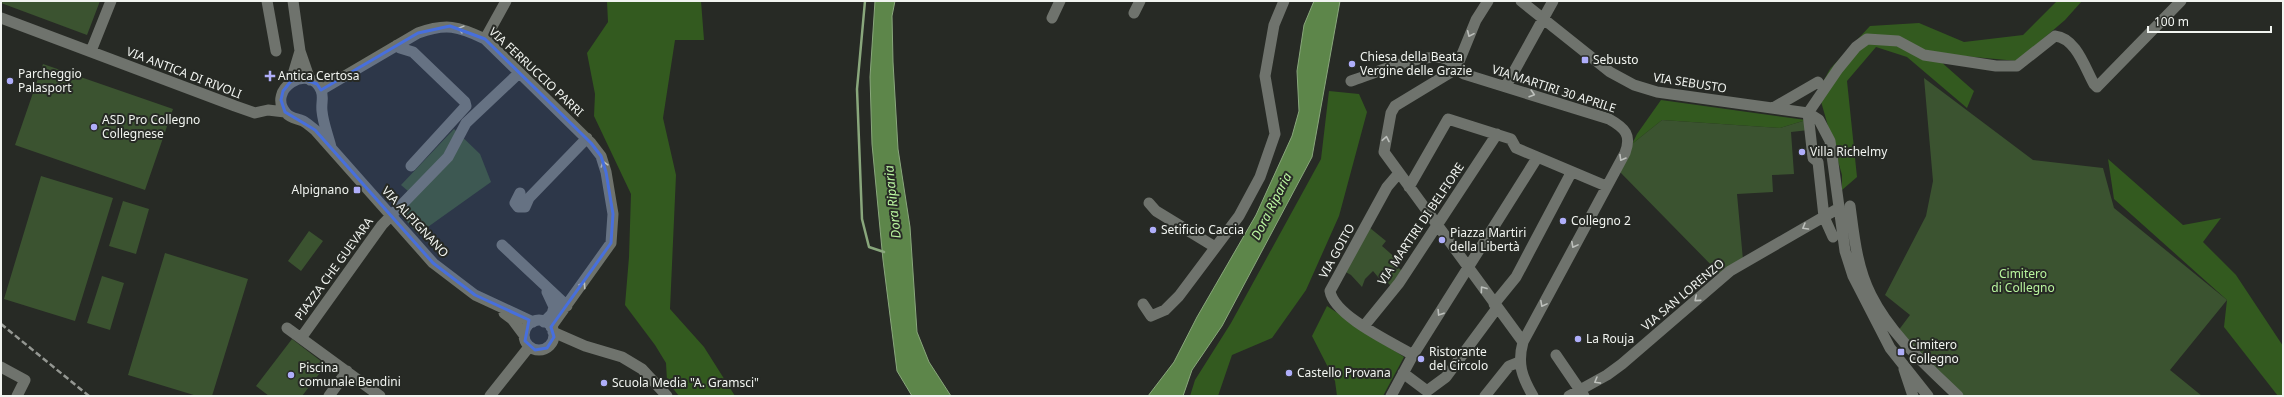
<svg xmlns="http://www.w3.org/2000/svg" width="2284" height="397" font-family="'Noto Sans',sans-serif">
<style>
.green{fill:#3b5330}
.forest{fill:#335a1f}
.water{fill:#5d864a;stroke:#89a77c}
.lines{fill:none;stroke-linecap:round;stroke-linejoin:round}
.stream{stroke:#89a77c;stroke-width:2.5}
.minor{stroke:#6f736d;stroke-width:11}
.rail{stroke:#949792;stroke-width:2.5;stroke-dasharray:6 3;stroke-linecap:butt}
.oneway{stroke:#bdc0bc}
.marked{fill:#476fdd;fill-opacity:0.2;stroke:#476fdd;stroke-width:3;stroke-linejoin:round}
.poi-dot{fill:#afaefa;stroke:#272a25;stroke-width:1.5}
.labels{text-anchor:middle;stroke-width:4;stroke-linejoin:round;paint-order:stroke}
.poi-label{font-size:12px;fill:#f1f4f0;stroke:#272a25;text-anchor:start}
.street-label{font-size:12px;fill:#f1f4f0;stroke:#272a25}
.park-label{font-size:12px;fill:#b8f49d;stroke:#272a25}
.water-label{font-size:13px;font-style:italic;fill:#baf6a0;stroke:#272a25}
</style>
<rect width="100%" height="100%" fill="#272a25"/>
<path class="green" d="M1 1H100L87 35 1 3Z
M43 64 173 109 145 190 15 145Z
M1924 78 2033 160 2103 168 2114 208 2227 300 2170 370 2202 396H1963L1898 331 1910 315 1885 295 1926 216 1933 181Z
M1662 120 1780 128 1806 120 1809 130 1791 132 1794 174 1772 175 1773 192 1737 194 1743 260 1720 274 1619 171 1632 144Z
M454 129 480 154 491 182 418 234 394 207 408 191 401 185Z
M41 176 113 198 75 321 4 299Z
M123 201 149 209 136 254 109 246Z
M1370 228 1386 241 1382 246 1398 260 1395 264 1402 271 1392 287 1386 281 1383 283 1373 271 1365 279 1362 287 1351 275 1344 271Z
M309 231 323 241 301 271 288 261Z
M165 253 248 279 212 396H197L128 375Z
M102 276 124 283 110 330 87 323Z
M292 339 326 365 302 396H269L256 386Z"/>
<path class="forest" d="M607 1H701L704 40H675L663 118 676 175 670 309 704 347 735 396H679L667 381 666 363 655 345 625 305 629 257 631 194 594 116 595 94 587 53 608 22Z
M2057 1H2082L2065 20 2017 61 1931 53 1974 91 1967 108 1907 57 1876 47 1847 81 1857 177 1842 190V175L1818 91 1830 69 1870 26 1919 23 1964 42 2023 35Z
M1329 91 1359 94 1367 112 1339 216 1306 290 1272 338 1232 355 1218 396H1190L1195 380 1231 323 1321 159Z
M1661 100 1806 120 1780 128 1662 120 1632 144 1637 134Z
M2108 159 2183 225 2221 218 2203 242 2236 275 2283 346V396H2278L2224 327 2227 300 2114 199Z
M1327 306 1404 357 1383 396H1337L1335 381 1312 336Z"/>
<path class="water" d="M875 1H895L892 16 893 62 898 149 910 227 917 332 929 362 951 396H912L897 371 883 260 872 144 870 77Z
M1314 1H1340L1312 157 1222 326 1192 370 1183 396H1148L1174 362 1197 317 1256 215 1292 136 1299 111 1297 71 1304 25Z"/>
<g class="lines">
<path class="stream" d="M865 1 857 89 862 219 869 247 884 252"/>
<path class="minor" d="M267 1 276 51
M293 1 300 51 310 80
M1521 1 1610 72 1634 85 1657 92 1808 113 1819 120 1830 141 1845 251 1853 276 1890 348 1928 396
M1134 13 1140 1
M1 18 235 106 255 113 268 110 285 112
M1052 18 1060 1
M485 39 506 1
M397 45 400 48 413 52 465 102 466 106 411 166
M91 51 111 1
M1456 69 1395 106 1391 113 1384 152 1523 342
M1456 69 1476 20 1488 1
M291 81 300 51
M1351 81C1372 74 1426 51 1446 59 1453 61 1457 70 1464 74L1609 119C1625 128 1632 135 1625 153L1523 342C1517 364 1522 377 1533 396
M1506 86 1553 1
M321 90 418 33C446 23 458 26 485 39L591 143 601 156 606 172 613 214 611 243 551 327
M1773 108 1818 82
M1808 113 1838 69 1856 47 1867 39 1898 41 1924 55 1996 66H2017L2055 36C2076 38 2085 68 2094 84L2097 87 2181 1
M1808 113 1813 158 1818 162 1824 217 1833 237
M331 147C328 135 323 123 322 111 321 103 324 97 321 90 309 62 266 90 286 113 291 119 297 118 303 121 307 123 311 127 315 130L433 263 475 295 533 322
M1399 173 1387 187 1330 291C1334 316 1393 343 1413 355
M1409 187 1448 119 1511 139 1516 148 1606 186
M520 193 515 203 518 207H525L529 198 587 138
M1149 203 1156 211 1215 247
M1850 206C1854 236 1857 268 1871 295 1891 335 1926 365 1958 396
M502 245 567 306
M1143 304 1151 316 1165 310 1179 296 1239 216 1260 177 1275 134 1265 76 1274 25 1284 1
M1494 304 1516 277 1571 173
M504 313 512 319 524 335
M524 335a15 15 0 1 1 30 0a15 15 0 1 1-30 0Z
M544 322 552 314 554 307 547 292
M1364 326 1399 283 1497 134
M287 328 380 396
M553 332 585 346 622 357 642 369 667 396
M301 338 382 225 448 157 466 123 519 73
M1556 355 1584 396
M1 367 25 380 17 396
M1904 369 1913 396
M1403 373 1427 391 1446 377 1497 308
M329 396 347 371
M490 396 529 347
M1391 396 1413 355 1537 158
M1485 396 1509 366 1519 362
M1569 396 1607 375 1622 364 1730 271 1839 208"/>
<path class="rail" d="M1 324 89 396"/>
</g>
<defs><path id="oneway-chevron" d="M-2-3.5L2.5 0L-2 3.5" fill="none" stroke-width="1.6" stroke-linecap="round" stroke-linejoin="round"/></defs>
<g class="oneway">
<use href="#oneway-chevron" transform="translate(461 29) rotate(-165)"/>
<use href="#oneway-chevron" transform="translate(1470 34) rotate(114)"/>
<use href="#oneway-chevron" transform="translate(1532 94) rotate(17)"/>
<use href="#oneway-chevron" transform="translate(1386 139) rotate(-79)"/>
<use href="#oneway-chevron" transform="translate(1622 158) rotate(120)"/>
<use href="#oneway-chevron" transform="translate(604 164) rotate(-107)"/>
<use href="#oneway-chevron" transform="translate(1805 227) rotate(150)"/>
<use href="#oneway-chevron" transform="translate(1574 245) rotate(118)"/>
<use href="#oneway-chevron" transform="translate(583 285) rotate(-56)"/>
<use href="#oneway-chevron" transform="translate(1483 289) rotate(-126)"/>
<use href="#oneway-chevron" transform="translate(1697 299) rotate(139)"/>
<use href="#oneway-chevron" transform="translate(1543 304) rotate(118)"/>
<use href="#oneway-chevron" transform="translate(1440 313) rotate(122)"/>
<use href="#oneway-chevron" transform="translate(1597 381) rotate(150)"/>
</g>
<path class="marked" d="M450 26 485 39 591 143 601 156 606 172 613 214 611 243 551 327 554 337 547 348 535 350 525 341 529 320 475 295 433 263 315 130 285 112 281 100 283 91 291 81 301 78 317 84 321 90 418 33Z"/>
<g class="poi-dot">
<rect x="1581" y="56" width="8" height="8" rx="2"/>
<circle cx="1352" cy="64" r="4"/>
<path d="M268 70h4v4h4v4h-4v4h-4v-4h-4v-4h4z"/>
<circle cx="10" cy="81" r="4"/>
<circle cx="94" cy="127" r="4"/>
<circle cx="1802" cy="152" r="4"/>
<rect x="353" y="186" width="8" height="8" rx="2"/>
<circle cx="1563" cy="221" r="4"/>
<circle cx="1153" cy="230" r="4"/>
<circle cx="1442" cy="240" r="4"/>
<circle cx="1578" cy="339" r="4"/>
<rect x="1897" y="348" width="8" height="8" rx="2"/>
<circle cx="1421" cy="359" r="4"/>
<circle cx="1289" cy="373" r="4"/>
<circle cx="291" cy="375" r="4"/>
<circle cx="604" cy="383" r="4"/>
</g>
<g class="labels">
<g class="poi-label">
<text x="1360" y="61">Chiesa della Beata<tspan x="1360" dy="14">Vergine delle Grazie</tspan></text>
<text x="1593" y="64">Sebusto</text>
<text x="18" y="78">Parcheggio<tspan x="18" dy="14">Palasport</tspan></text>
<text x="278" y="80">Antica Certosa</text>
<text x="102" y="124">ASD Pro Collegno<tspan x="102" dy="14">Collegnese</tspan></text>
<text x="1810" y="156">Villa Richelmy</text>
<text x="349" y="194" text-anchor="end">Alpignano</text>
<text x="1571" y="225">Collegno 2</text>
<text x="1161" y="234">Setificio Caccia</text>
<text x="1450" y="237">Piazza Martiri<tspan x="1450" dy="14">della Libertà</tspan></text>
<text x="1586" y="343">La Rouja</text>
<text x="1909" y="349">Cimitero<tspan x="1909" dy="14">Collegno</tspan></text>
<text x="1429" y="356">Ristorante<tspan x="1429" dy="14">del Circolo</tspan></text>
<text x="299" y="372">Piscina<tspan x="299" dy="14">comunale Bendini</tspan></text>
<text x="1297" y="377">Castello Provana</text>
<text x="612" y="387">Scuola Media "A. Gramsci"</text>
</g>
<g class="street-label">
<text transform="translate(536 72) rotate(43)" y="4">VIA FERRUCCIO PARRI</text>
<text transform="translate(184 73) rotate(21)" y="4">VIA ANTICA DI RIVOLI</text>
<text transform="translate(1690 83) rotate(9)" y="4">VIA SEBUSTO</text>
<text transform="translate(1554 89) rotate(18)" y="4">VIA MARTIRI 30 APRILE</text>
<text transform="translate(415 222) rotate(47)" y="4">VIA ALPIGNANO</text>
<text transform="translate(1421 224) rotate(-56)" y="4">VIA MARTIRI DI BELFIORE</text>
<text transform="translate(1337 251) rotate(-61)" y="4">VIA GOITO</text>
<text transform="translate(334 269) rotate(-54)" y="4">PIAZZA CHE GUEVARA</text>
<text transform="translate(1683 295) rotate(-40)" y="4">VIA SAN LORENZO</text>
</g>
<g class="park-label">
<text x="2023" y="278">Cimitero<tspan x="2023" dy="14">di Collegno</tspan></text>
</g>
<g class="water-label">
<text transform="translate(892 202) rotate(-96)" y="5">Dora Riparia</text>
<text transform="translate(1271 206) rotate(-63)" y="5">Dora Riparia</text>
</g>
</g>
<rect width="2284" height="397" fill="none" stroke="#f1f4f0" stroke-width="4"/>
<path d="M2148 26v6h123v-6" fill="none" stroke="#f1f4f0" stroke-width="2"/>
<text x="2154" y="26" font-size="12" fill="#f1f4f0" stroke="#272a25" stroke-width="3" paint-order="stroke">100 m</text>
</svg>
